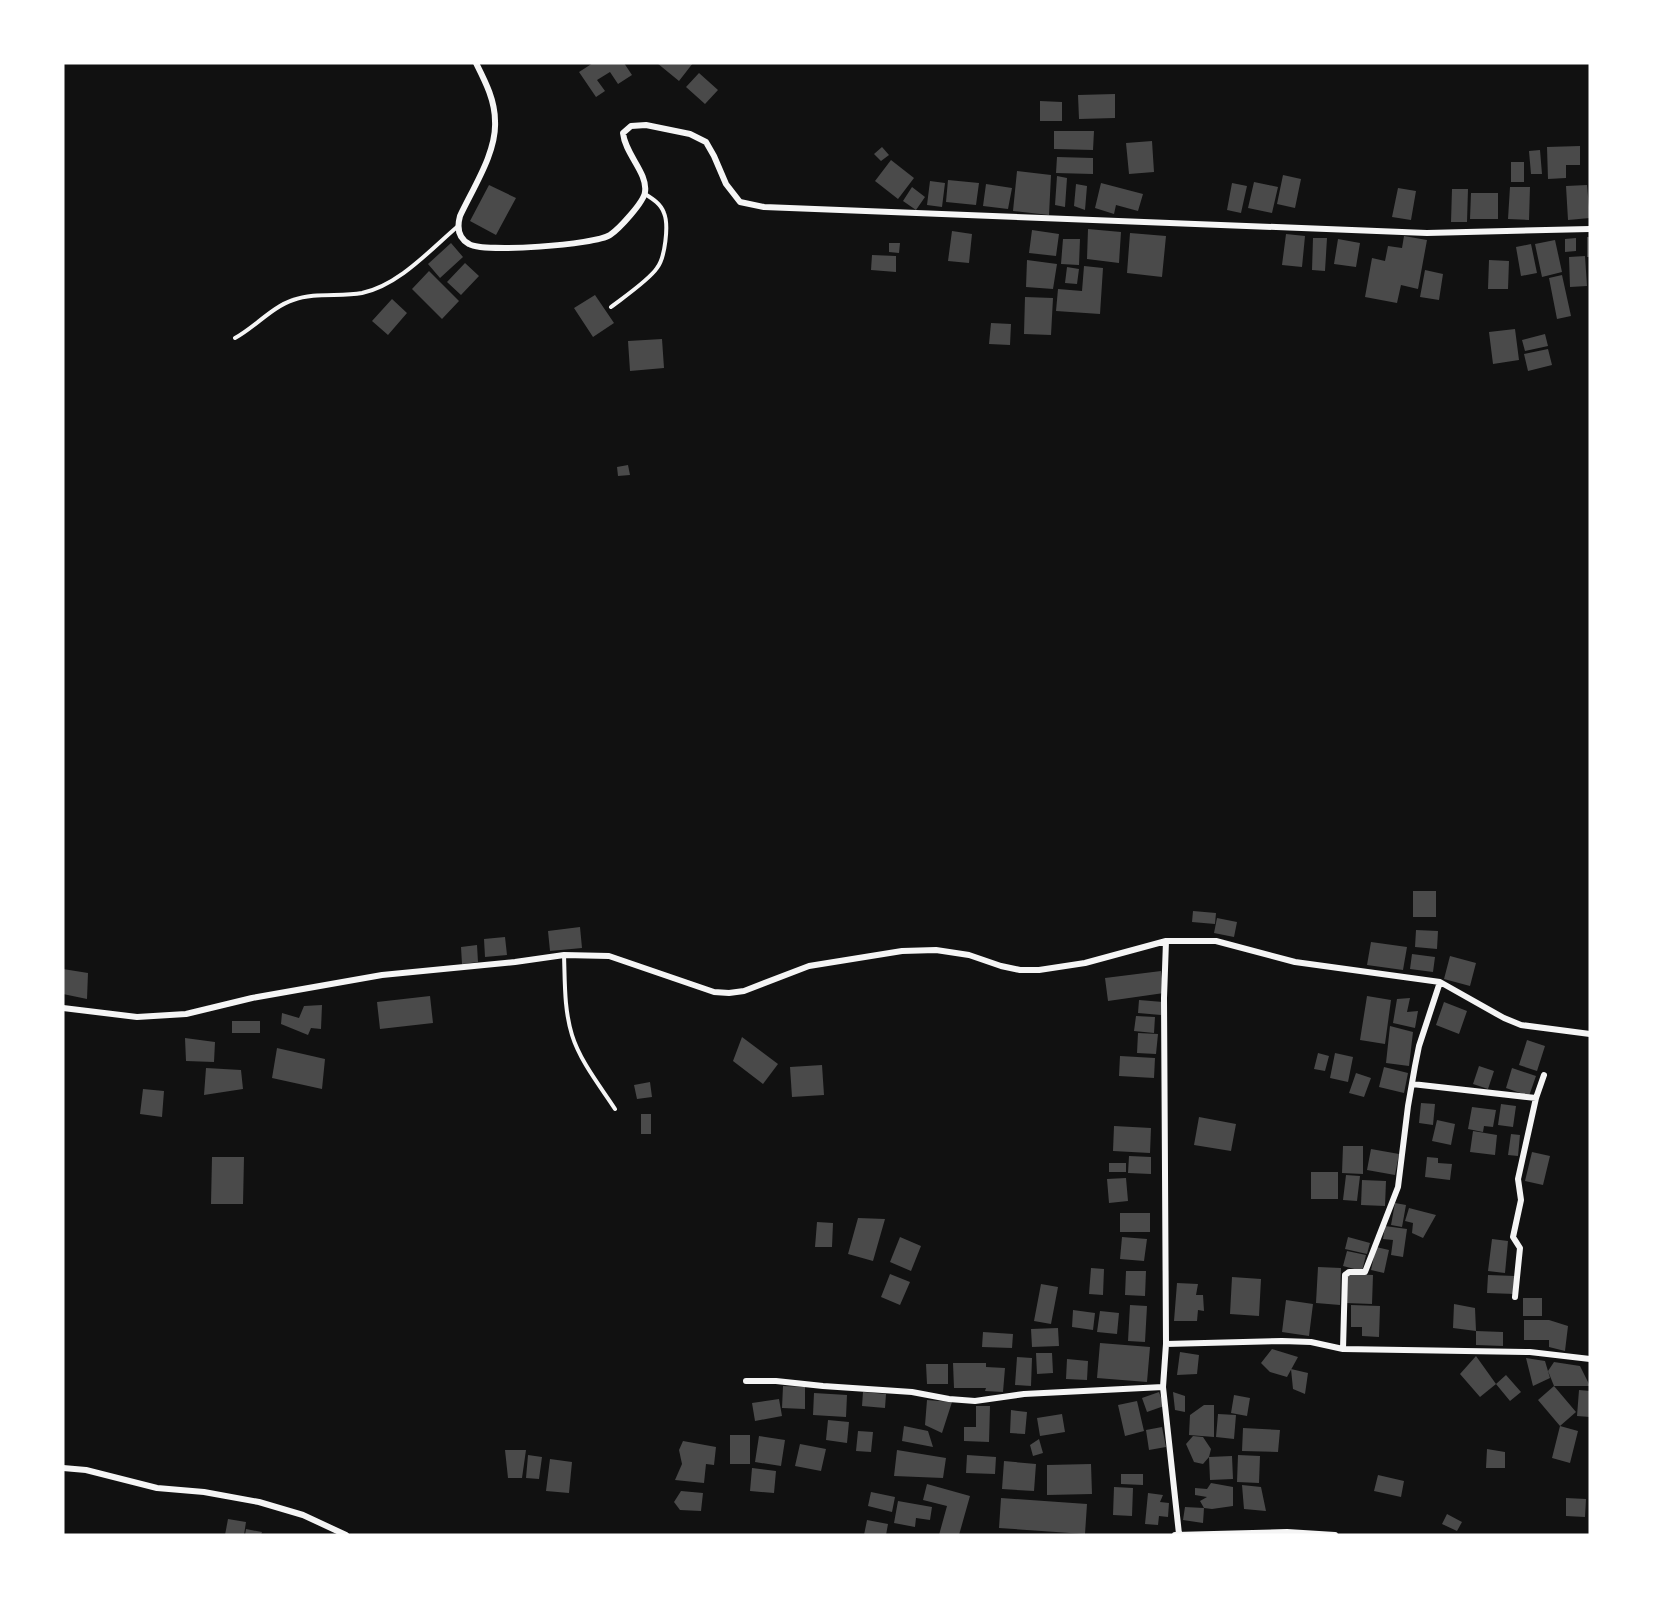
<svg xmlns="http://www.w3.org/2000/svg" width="1653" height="1598" font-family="'Source Sans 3',sans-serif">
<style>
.building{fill:#4a4a4a}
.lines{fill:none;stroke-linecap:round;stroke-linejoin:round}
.service{stroke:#f5f5f5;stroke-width:4}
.minor{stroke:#f5f5f5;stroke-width:6}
</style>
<rect width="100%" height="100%" fill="#111"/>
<path class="building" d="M593 63H624L632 75 618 84 610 72 597 80 605 91 596 97 579 72Z
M657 63H693L679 81Z
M699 73 718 90 705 104 686 87Z
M1115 94V118L1079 119 1078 95Z
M1040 101 1062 102V121H1040Z
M1054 131H1094L1093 150 1054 149Z
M1152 141 1154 172 1129 174 1126 143Z
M1580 146V165H1566V178L1548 179 1547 147Z
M882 147 889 155 881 161 874 154Z
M1540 150 1542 174H1531L1529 151Z
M1057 157 1093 158V174L1056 173Z
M891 160 914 178 898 199 875 181Z
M1511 162H1524V182H1511Z
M1017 171 1051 175 1049 215 1013 211Z
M1283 175 1301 179 1295 208 1277 204Z
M1057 176 1067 178 1065 207 1055 205Z
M948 180 979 183 976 205 946 202Z
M930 181 945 183 942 207 927 205Z
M1254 182 1278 187 1272 213 1248 208Z
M1101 183 1143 194 1138 211 1116 205 1114 214 1095 208Z
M1232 183 1247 186 1241 213 1227 210Z
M986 184 1012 188 1008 209 983 206Z
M1076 184 1087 186 1085 210 1074 206Z
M489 185 516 198 496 235 470 221Z
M1587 185 1590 218 1568 220 1566 186Z
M912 187 925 197 916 210 903 201Z
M1510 187H1530L1529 220 1508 219Z
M1398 188 1416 191 1411 220 1392 217Z
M1452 189H1468L1467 222H1451Z
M1471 193H1498V219H1470Z
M1088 229 1121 232 1119 263 1087 259Z
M1032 230 1059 234 1056 256 1029 253Z
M952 231 972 234 969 263 948 261Z
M1130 233 1166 236 1162 277 1127 273Z
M1286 234 1305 236 1302 267 1282 265Z
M1404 236 1427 240 1418 289 1401 285 1397 303 1365 297 1372 258 1385 261 1388 246 1402 248Z
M1587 237H1590V257H1587Z
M1313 238H1327L1325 271 1312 270Z
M1576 238V251L1565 252V239Z
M1063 239H1080L1079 265 1061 264Z
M1338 239 1360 243 1356 267 1334 264Z
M1555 240 1562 272 1542 277 1535 244Z
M451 243 463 257 440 278 428 264Z
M889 243H900L899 253 889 252Z
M1531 244 1537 273 1521 276 1516 247Z
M872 255 896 256V272L871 270Z
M1585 256 1587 286 1570 287 1569 257Z
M1027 260 1057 264 1053 289 1026 287Z
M1489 260 1509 261 1508 289H1488Z
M465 263 479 276 461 295 447 282Z
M1084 266 1103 268 1100 314 1056 311 1058 289 1082 291Z
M1067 267 1079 269 1077 284 1065 283Z
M1425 270 1443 274 1439 300 1420 297Z
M429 271 459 301 442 319 412 289Z
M1562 275 1571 316 1557 319 1549 278Z
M595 295 614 323 593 337 574 308Z
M1025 297 1053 298 1051 335 1024 334Z
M392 299 407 313 388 335 372 321Z
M991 323 1011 324 1010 345 989 344Z
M1515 329 1519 360 1493 364 1489 332Z
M1545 334 1548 346 1525 351 1522 340Z
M662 339 664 368 630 371 628 341Z
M1548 349 1552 365 1528 371 1524 354Z
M628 465 630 475 618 476 617 467Z
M1413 891H1436V917H1413Z
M1193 911 1216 913 1215 924 1192 922Z
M1217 918 1237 922 1234 937 1214 933Z
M580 927 582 948 550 951 548 931Z
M1416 930 1438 931 1437 949 1415 947Z
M505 937 507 955 485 957 484 939Z
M1371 942 1407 947 1403 970 1367 965Z
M477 945 478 962 462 964 461 947Z
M1412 954 1435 957 1433 972 1410 969Z
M1450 956 1476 963 1470 986 1444 979Z
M63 969 88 973 87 999 63 994Z
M1161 971 1164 993 1108 1001 1105 978Z
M430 996 433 1023 380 1029 377 1002Z
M1367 996 1391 1000 1385 1044 1360 1040Z
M1410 998 1407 1012 1418 1011 1415 1028 1393 1023 1397 999Z
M1139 1000 1163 1002 1161 1015 1138 1013Z
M1444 1002 1467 1011 1459 1034 1436 1025Z
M322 1005 321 1029 311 1028 308 1035 281 1024 282 1013 299 1018 304 1006Z
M1136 1016 1155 1017 1154 1033 1134 1031Z
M232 1021H260V1033H232Z
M1390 1026 1413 1032 1409 1066 1386 1063Z
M1138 1033 1158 1034 1156 1054 1137 1053Z
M742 1037 778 1064 763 1084 733 1061Z
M185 1038 215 1042 214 1062 186 1061Z
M1527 1040 1545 1046 1537 1071 1519 1065Z
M277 1048 325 1059 322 1089 272 1078Z
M1318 1053 1329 1056 1325 1071 1314 1069Z
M1335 1053 1353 1057 1348 1082 1330 1078Z
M1120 1056 1155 1058 1154 1078 1119 1076Z
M822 1065 824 1095 792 1097 790 1067Z
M1479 1066 1494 1071 1488 1089 1473 1084Z
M1384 1067 1408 1073 1404 1093 1379 1087Z
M206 1068 241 1070 243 1089 204 1095Z
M1512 1068 1536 1076 1529 1096 1506 1088Z
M1356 1073 1371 1078 1364 1097 1349 1093Z
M650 1082 652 1097 637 1099 634 1085Z
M143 1089 164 1091 162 1117 140 1114Z
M1421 1103 1435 1104 1433 1125 1419 1123Z
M1501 1104 1516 1106 1513 1127 1498 1125Z
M1472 1107 1496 1110 1493 1127 1484 1126 1483 1132 1468 1129Z
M641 1114H651V1134H641Z
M1199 1117 1236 1124 1231 1151 1194 1145Z
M1437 1120 1455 1124 1451 1145 1432 1141Z
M1114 1126 1151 1128 1150 1153 1113 1151Z
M1473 1131 1497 1135 1495 1155 1470 1152Z
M1511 1134 1520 1135 1518 1156 1508 1155Z
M1343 1146H1363V1174L1342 1173Z
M1371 1149 1399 1154 1395 1175 1367 1170Z
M1532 1152 1550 1156 1543 1185 1525 1181Z
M1129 1156 1151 1157V1174L1128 1173Z
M212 1157H244L243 1204H211Z
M1427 1157 1438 1158V1163L1452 1164 1450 1180 1425 1177Z
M1109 1163H1126V1172H1109Z
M1311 1172H1338V1199H1311Z
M1346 1175 1360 1176 1357 1201 1343 1200Z
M1126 1178 1128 1201 1109 1203 1107 1179Z
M1362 1180 1386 1181 1385 1206 1361 1205Z
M1395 1203 1406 1205 1402 1227 1391 1225Z
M1409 1208 1436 1215 1423 1238 1412 1233 1413 1223 1405 1221Z
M1120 1213H1150V1232H1120Z
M858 1218 885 1219 873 1261 848 1254Z
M817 1222 833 1223 832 1247H815Z
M1385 1226 1407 1229 1403 1257 1391 1255 1393 1240 1383 1239Z
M900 1237 921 1246 911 1271 890 1262Z
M1122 1237 1147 1239 1144 1261 1120 1259Z
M1348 1237 1370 1243 1367 1254 1345 1249Z
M1492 1239 1508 1241 1505 1273 1488 1271Z
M1376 1247 1389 1250 1384 1273 1371 1270Z
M1347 1251 1366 1255 1362 1271 1343 1266Z
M1318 1267 1341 1268 1340 1305 1316 1303Z
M1091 1268 1104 1269 1103 1295 1089 1294Z
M1126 1271H1146L1145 1296 1125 1295Z
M890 1274 910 1282 900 1305 881 1297Z
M1347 1274 1373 1275 1372 1304 1346 1303Z
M1488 1275 1515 1276V1294L1487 1293Z
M1232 1277 1261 1279 1259 1316 1230 1314Z
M1177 1283 1198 1284 1196 1295H1203L1204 1311 1198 1310 1197 1321H1174Z
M1041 1284 1058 1287 1051 1324 1034 1321Z
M1523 1298H1542V1316H1523Z
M1286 1300 1313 1304 1309 1336 1282 1332Z
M1454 1304 1475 1308 1476 1331 1453 1328Z
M1130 1305 1147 1306 1145 1342 1128 1341Z
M1351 1305 1380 1306 1379 1337 1362 1336V1327H1351Z
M1073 1310 1095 1313 1093 1330 1072 1327Z
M1100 1311 1119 1313 1117 1334 1097 1332Z
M1524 1320H1549L1568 1326 1565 1351 1549 1347V1340H1524Z
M1058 1328 1059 1346 1032 1347 1031 1329Z
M1476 1331 1503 1332V1346L1476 1345Z
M983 1332 1013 1334 1012 1348 982 1347Z
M1100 1343 1150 1347 1147 1382 1097 1378Z
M1272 1349 1298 1357 1287 1377 1270 1372 1261 1363Z
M1180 1352 1199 1355 1197 1374 1177 1375Z
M1036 1353H1052L1053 1373 1037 1374Z
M1476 1356 1496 1384 1480 1397 1460 1374Z
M1017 1357 1032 1358 1031 1386 1015 1385Z
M1526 1358 1545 1361 1550 1378 1533 1386Z
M1067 1359 1088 1361 1087 1380 1066 1379Z
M1554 1362 1580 1366 1590 1386H1554L1548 1371Z
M953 1363H986V1367L1005 1368 1003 1392 985 1391 986 1388H954Z
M926 1364H948V1384H927Z
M1291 1369 1308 1373 1305 1394 1293 1389Z
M1506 1375 1521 1392 1510 1401 1496 1384Z
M783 1386 805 1387V1409L782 1408Z
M1554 1386 1576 1412 1560 1426 1538 1400Z
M1579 1390 1590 1391V1417L1577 1416Z
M863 1392 886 1394 885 1408 862 1406Z
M1159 1392 1164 1406 1147 1412 1142 1398Z
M1173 1392 1185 1396V1412L1175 1410Z
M814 1393 847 1395 846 1417 813 1415Z
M1234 1395 1250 1398 1247 1416 1231 1413Z
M779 1399 782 1416 755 1421 752 1403Z
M927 1400 952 1402 942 1433 925 1425Z
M1137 1401 1144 1431 1125 1436 1118 1405Z
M1204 1405H1214V1437L1189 1435 1190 1415Z
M976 1406H990L989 1442 964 1441V1427H976Z
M1011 1410 1027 1412 1025 1434 1010 1433Z
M1062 1414 1065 1432 1040 1436 1037 1418Z
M1218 1414 1236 1415 1234 1439 1216 1437Z
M828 1420 849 1422 847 1443 826 1440Z
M904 1426 928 1431 933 1447 902 1441Z
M1560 1426 1578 1431 1570 1463 1552 1458Z
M1162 1427 1166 1447 1149 1450 1146 1430Z
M1243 1428 1280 1430 1278 1452 1242 1451Z
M858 1431 873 1432 871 1452 856 1451Z
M730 1435H750V1464H730Z
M759 1436 785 1440 781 1466 755 1462Z
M1193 1436 1203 1437 1211 1449 1209 1457 1203 1464 1194 1462 1186 1444Z
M1039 1439 1043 1453 1033 1456 1030 1445Z
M683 1441 716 1447 714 1465 706 1464 704 1483 675 1480 682 1464 679 1450Z
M800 1444 826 1449 821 1471 795 1466Z
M1487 1449 1505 1452V1468H1486Z
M505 1450H526L522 1478H508Z
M897 1450 946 1458 943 1478 894 1476Z
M528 1455 542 1457 539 1479 526 1478Z
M967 1455 996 1457 995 1474 966 1473Z
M1238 1455 1260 1456 1259 1483 1237 1482Z
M1232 1456 1233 1479 1210 1480 1209 1457Z
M550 1459 572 1462 569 1493 546 1491Z
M1004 1461 1036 1464 1034 1491 1002 1489Z
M1091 1464 1092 1494 1047 1495V1465Z
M752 1468 776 1471 774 1493 750 1491Z
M1121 1474H1143V1485L1121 1484Z
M1378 1475 1404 1481 1401 1497 1374 1491Z
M1211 1483 1233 1487V1506L1212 1509 1204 1508 1200 1501 1207 1497 1195 1495V1488L1207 1489Z
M927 1484 970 1496 959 1535H939L947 1506 923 1500Z
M1242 1485 1261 1487 1266 1511 1244 1509Z
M1114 1487 1133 1488 1132 1516 1113 1515Z
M681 1491 703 1493 701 1511 680 1510 674 1502Z
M871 1492 895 1497 892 1512 868 1506Z
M1148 1493 1163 1495 1160 1502 1169 1503 1168 1517 1159 1516 1158 1525 1145 1524Z
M1001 1498 1087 1504 1085 1534 999 1528Z
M1566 1498 1586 1499 1585 1517 1566 1516Z
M898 1501 932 1507 930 1520 916 1518 915 1527 894 1523Z
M1185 1507 1204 1508 1203 1523 1183 1520Z
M1447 1514 1462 1522 1457 1531 1442 1524Z
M228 1519 246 1522 244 1535H225Z
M867 1520 888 1524 886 1535H864Z
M246 1529 262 1532 261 1535H245Z"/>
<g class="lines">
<path class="service" d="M611 307C624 297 649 280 657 268 665 258 669 225 664 213 661 204 653 199 645 194
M235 338C255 327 272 307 293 300 315 292 340 297 362 293 399 285 430 250 457 227
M564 955C565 982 564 1009 572 1035 580 1061 600 1086 615 1109"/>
<path class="minor" d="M476 63C485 81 495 100 495 121 497 152 473 188 460 216 457 227 458 238 469 244 484 253 595 245 610 235 619 229 644 202 645 192 648 173 625 154 623 133L631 126 646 125 690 134 706 142 714 156 726 184 740 202 764 207 1427 233 1590 229
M1166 941 1164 998 1166 1344 1163 1387 1179 1534
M63 1008 137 1017 186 1014 252 998 382 975 515 962 564 955 609 956 714 992 729 993 744 991 809 966 902 951 936 950 969 955 1001 966 1020 970H1039L1085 963 1166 941H1216L1295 962 1440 982 1504 1018 1521 1025 1590 1034
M1412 1084 1536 1098
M1515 1297 1520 1248 1513 1237 1521 1200 1518 1179 1536 1098 1544 1075
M1166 1344 1282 1341 1311 1342 1343 1349 1530 1352 1590 1359
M1343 1349 1345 1275 1349 1272H1365L1398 1187 1408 1106 1415 1066 1419 1046 1440 982
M746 1381H776L823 1386 912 1392 949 1399 975 1401 1024 1394 1163 1387
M63 1468 86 1470 157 1488 204 1492 259 1502 303 1515 346 1535
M1175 1535 1287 1532 1335 1535"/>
</g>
<rect width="1653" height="1598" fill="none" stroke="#ffffff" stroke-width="129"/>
</svg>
